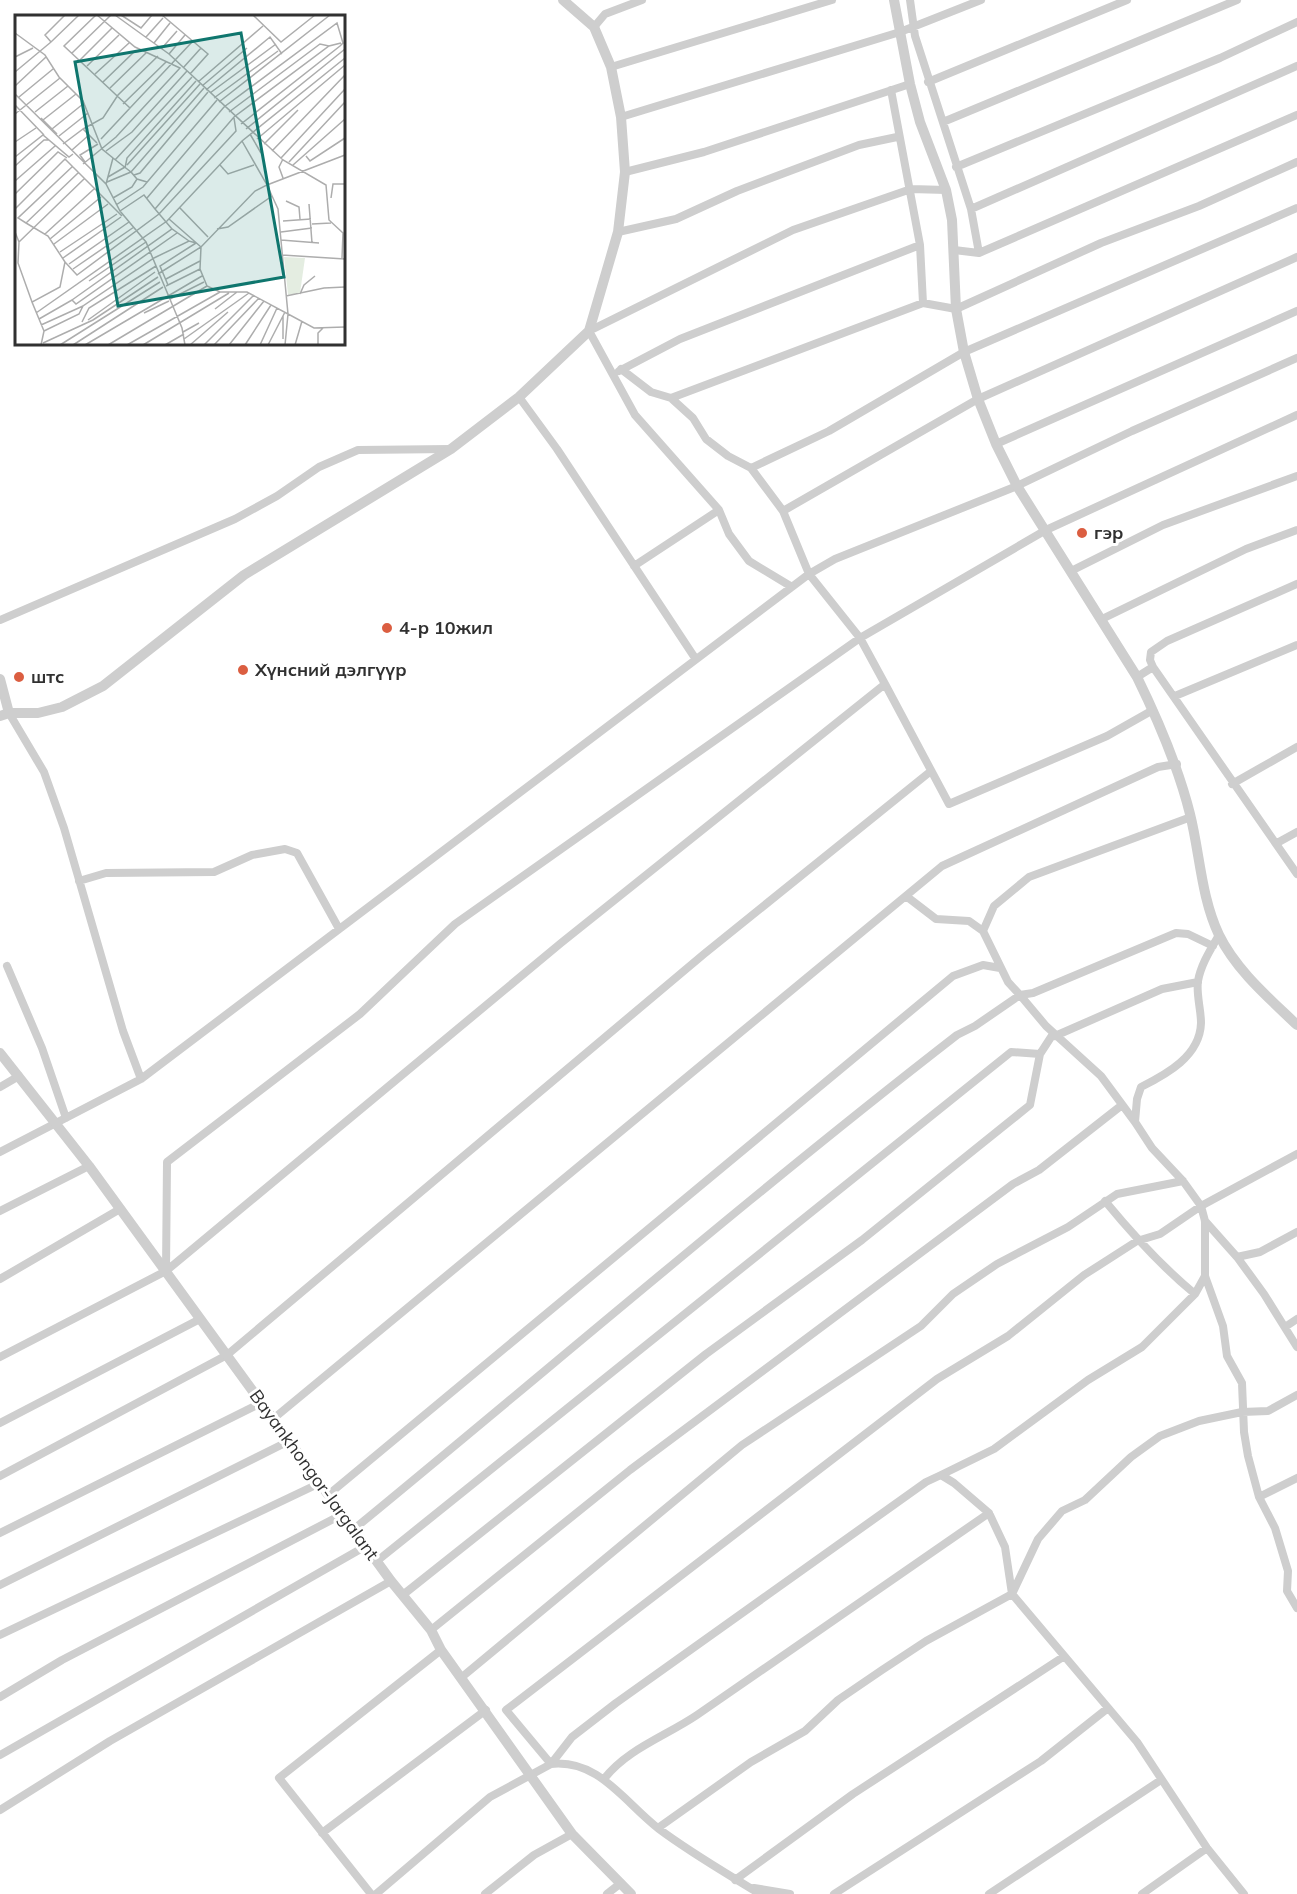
<svg xmlns="http://www.w3.org/2000/svg" width="1297" height="1894" font-family="Mulish,sans-serif">
<style>
.lines{fill:none;stroke-linecap:round;stroke-linejoin:round}
.minor{stroke:#cecece;stroke-width:8}
.tertiary{stroke:#cecece;stroke-width:10}
.poi-dot{fill:#db5e41;stroke:#fff;stroke-width:2}
.labels{text-anchor:middle;stroke-width:6;stroke-linejoin:round;paint-order:stroke}
.poi-label{font-size:18px;font-weight:bold;fill:#313131;stroke:#fff;text-anchor:start}
.street-label{font-size:18px;fill:#313131;stroke:#fff}
.inset-road{fill:none;stroke:#adadad;stroke-width:1.5}
.view{fill:#0f766e;fill-opacity:0.15;stroke:#0f766e;stroke-width:3}
.inset-edge{fill:none;stroke:#313131;stroke-width:3}
</style>
<rect width="100%" height="100%" fill="#fff"/>
<g class="lines">
<path class="minor" d="M910 0 915 36 971 209 979 253
M594 27 605 14 642 0
M611 67 832 0
M928 82 1127 0
M621 117 900 32 981 0
M943 122 1237 0
M956 167 1220 58 1297 22
M625 172 704 152 910 84
M971 209 1297 66
M618 232 676 219 737 191 859 145 897 137
M920 245 923 303
M954 250 979 253 1297 115
M621 369 651 392 671 398 923 303 956 309 1101 243 1199 206 1297 162
M619 371 680 339 920 245 891 90
M519 397 557 449 695 658
M671 398 693 418 706 439 728 456 751 468 783 511 978 399 1297 257
M996 444 1297 311
M751 468 829 431 964 352 1297 208
M634 566 719 510
M1071 571 1163 525 1297 476
M792 587 749 561 729 534 719 510 635 415 589 331 793 230 911 189 946 190
M1102 619 1246 549 1297 530
M0 620 235 519 277 496 319 467 358 450 451 449
M1153 667 1150 660 1151 652 1167 641 1297 584
M1137 677 1153 667 1297 874
M885 684 949 804 1107 736 1153 710
M1175 696 1297 645
M9 713 44 772 64 828 123 1031 141 1079
M1232 784 1297 747
M1277 843 1297 832
M79 881 106 873 214 872 252 855 285 849 297 853 338 927
M906 896 936 919 969 921 983 931 1008 982 1020 995 1033 993 1176 933 1188 934 1213 946
M983 931 994 906 1029 877 1191 817
M1219 935C1211 949 1201 964 1198 981 1196 994 1201 1009 1201 1023 1200 1056 1167 1074 1141 1087L1137 1099 1135 1122 1152 1148 1183 1181 1201 1206 1205 1221V1276L1223 1326 1227 1356 1242 1383 1244 1432 1248 1456 1259 1497 1275 1528 1288 1571 1287 1591 1297 1608
M7 966 42 1048 66 1118
M1055 1036 1162 989 1198 982
M0 1087 19 1076
M0 1152 141 1079 809 574 835 559 1017 486 1132 431 1297 358
M1105 1201C1133 1235 1161 1266 1195 1294
M0 1211 89 1166
M1205 1221 1237 1257 1260 1252 1297 1232
M1237 1257 1264 1294 1297 1347
M166 1271 167 1162 360 1014 455 924 860 638 1046 530 1297 415
M0 1279 120 1209
M1285 1327 1297 1319
M0 1357 166 1271 561 943 885 684 860 638 809 574 783 511
M273 1419 942 866 1158 767 1177 764
M0 1423 200 1319
M941 1475 994 1449 1088 1380 1142 1347 1195 1294 1205 1276
M0 1476 227 1355 704 954 931 771
M328 1495 953 976 983 965 1000 968
M1259 1497 1297 1478
M354 1529C555 1364 752 1194 957 1035L975 1026 1020 995 1046 1026 1101 1076 1135 1122
M0 1533 261 1403
M377 1561 1011 1052 1040 1054
M0 1585 289 1441
M404 1594 706 1354 862 1240 1030 1105 1040 1054 1053 1034
M431 1630 630 1470 1013 1184 1039 1170 1122 1105
M0 1635 320 1483
M462 1677 742 1445 921 1326 953 1294 997 1264 1068 1227 1117 1194 1183 1181
M0 1697 62 1660 343 1514
M0 1755 366 1546
M604 1779C627 1749 666 1736 697 1715 794 1648 892 1580 989 1513
M0 1810 110 1741 391 1581
M658 1828 751 1762 805 1731 838 1700 882 1670 926 1641 1012 1594 1038 1539 1062 1511 1085 1500 1131 1457 1160 1436 1199 1421 1242 1412 1268 1411 1297 1395
M322 1833 486 1710
M735 1880 853 1794 1063 1657
M754 1888 790 1894
M371 1894 279 1778 441 1650
M376 1894 490 1797 551 1764 572 1737 616 1703 926 1482 941 1475 954 1483 989 1513 1005 1547 1012 1594 1137 1742 1207 1848 1244 1894
M485 1894 534 1855 572 1834
M607 1894 621 1883
M760 1894C726 1873 691 1853 659 1829 624 1802 599 1759 551 1764L506 1710 937 1379 1008 1336 1084 1275 1137 1241 1160 1234 1201 1206 1297 1154
M834 1894 1041 1761 1108 1708
M989 1894 1161 1780
M1142 1894 1207 1848"/>
<path class="tertiary" d="M894 0 910 84 920 122 946 190 952 220 956 309 964 352 978 399 996 444 1017 486 1137 677C1159 722 1178 766 1190 814 1200 854 1201 897 1219 935 1236 970 1269 998 1297 1025
M0 679 9 713 0 716
M9 713H38L62 707 103 686 244 575 451 449 519 397 589 331 618 232 625 172 621 117 611 67 594 27 563 0
M0 1053 89 1166 391 1581 431 1630 441 1650 572 1834 631 1894"/>
</g>
<g class="poi-dot">
<circle cx="1082" cy="533" r="6"/>
<circle cx="387" cy="628" r="6"/>
<circle cx="243" cy="670" r="6"/>
<circle cx="19" cy="677" r="6"/>
</g>
<g class="labels">
<g class="poi-label">
<text x="1094" y="539">гэр</text>
<text x="399" y="634">4-р 10жил</text>
<text x="255" y="676">Хүнсний дэлгүүр</text>
<text x="31" y="683">штс</text>
</g>
<g class="street-label">
<text transform="translate(314 1475) rotate(54)" y="6">Bayankhongor-Jargalant</text>
</g>
</g>
<g transform="translate(15 15)">
<rect width="330" height="330" fill="#fff"/>
<path d="M269 242 290 243 285 278 273 280Z" fill="#e4ede1"/>
<path class="inset-road" d="M50 0 30 20 36 27 64 0M81 0 49 31 115 93 178 26M100 0 154 39 268 145 311 170 314 205 328 218 327 243M106 0 126 13 137 0M147 0 193 39 175 59M238 0 266 27 300 0M0 18 30 40 44 62 68 86 87 134 98 143 91 169M131 22 148 3M139 28 155 8M147 33 162 16M57 38 96 0M154 39 170 20M0 42 18 33M65 45 97 13M72 51 104 20M168 53 186 33M0 57 36 27M80 59 114 28M88 67 119 37 126 36M183 67 248 11M0 71 31 42M187 71 232 33M95 73 132 37M191 75 255 22 267 39M195 78 261 29M0 79 91 169 105 196 131 227 167 313 170 330M4 82 38 54M199 83 263 36M204 87 315 0M108 89 151 47M0 90 29 120M20 97 53 71M214 97 305 29 314 31M0 99 45 63M26 103 42 119M28 105 61 79M37 114 68 89M68 114 88 103 103 80 143 41M231 114 330 34M235 119 246 138M44 121 73 98M86 124 115 93M242 124 330 50M0 127 21 113M48 129 68 114 82 128M249 129 283 95M57 135 74 120M91 136 117 117 172 56M257 136 330 60M330 140 252 170 263 194 273 299 299 313 330 312M291 141 295 146 330 123M0 142 28 120 54 142 58 139M98 143 116 157 189 73M266 143 330 74M268 144 264 152 268 163M100 145 177 62M70 147 65 140 83 129M274 147 330 87M68 149 101 122 165 53 120 32 82 0M112 150 185 69M205 150 213 159 239 150M278 150 330 104M0 151 29 125H34M110 153 112 143 181 66M119 160 125 158 193 77M93 162 110 152M0 166 40 131M92 167 116 157 122 164 132 167M0 179 43 137 52 143M98 183 117 172 122 164M132 183 209 92 322 8 328 28 325 31 226 109M316 183 318 169H330M271 186 284 192 285 204M294 189 297 228M101 190 128 172 202 85M165 193 193 222M0 194 50 144 107 201M105 196 129 180 140 194M154 204 186 232 185 254 192 271 205 277H232L273 299 270 330M268 206 296 204M11 208 3 203 58 151M297 209 316 208M157 214 140 194 219 102 314 31 326 28M202 214 213 212 257 181M0 217 4 227 69 164M266 217 297 213M30 219 79 174M35 224 86 182M266 225 304 228M4 227 3 248 17 287M39 229 93 189M45 237 102 199M267 240 330 244M48 243 106 202M50 247 62 260 144 199 221 116 219 103M54 249 114 207M58 254 119 212M143 259 186 232 240 176 252 170 227 126M151 264 185 246M74 266 131 227M153 270 145 251 181 228M151 271 185 254M285 279 289 270 300 261M271 281 309 273 330 272M155 284 189 267M57 285 157 214 174 226M200 294 222 277M21 298 152 206 227 126 330 43M129 298 154 286M268 301V324M24 304 57 285 61 289 162 218M73 305 140 257M67 307 74 293 141 251M26 310 68 291M29 316 64 299 68 291 139 243 174 226 181 228M168 317 184 308M169 324 234 278M28 328 78 305 143 262M26 330 29 316 17 287 45 272 50 247 33 221 11 208 63 158M45 330 145 267M58 330 148 272M70 330 187 261M93 330 192 271M112 330 205 277M128 330 214 278M150 330 169 319M175 330 213 297M189 330 239 280M199 330 244 283M214 330 249 286M230 330 256 290M245 330 262 293M253 330 270 297M280 330 287 306M303 330V318L308 313"/>
<path class="view" d="M226 18 269 262 103 291 60 47Z"/>
<rect width="330" height="330" class="inset-edge"/>
</g>
</svg>
